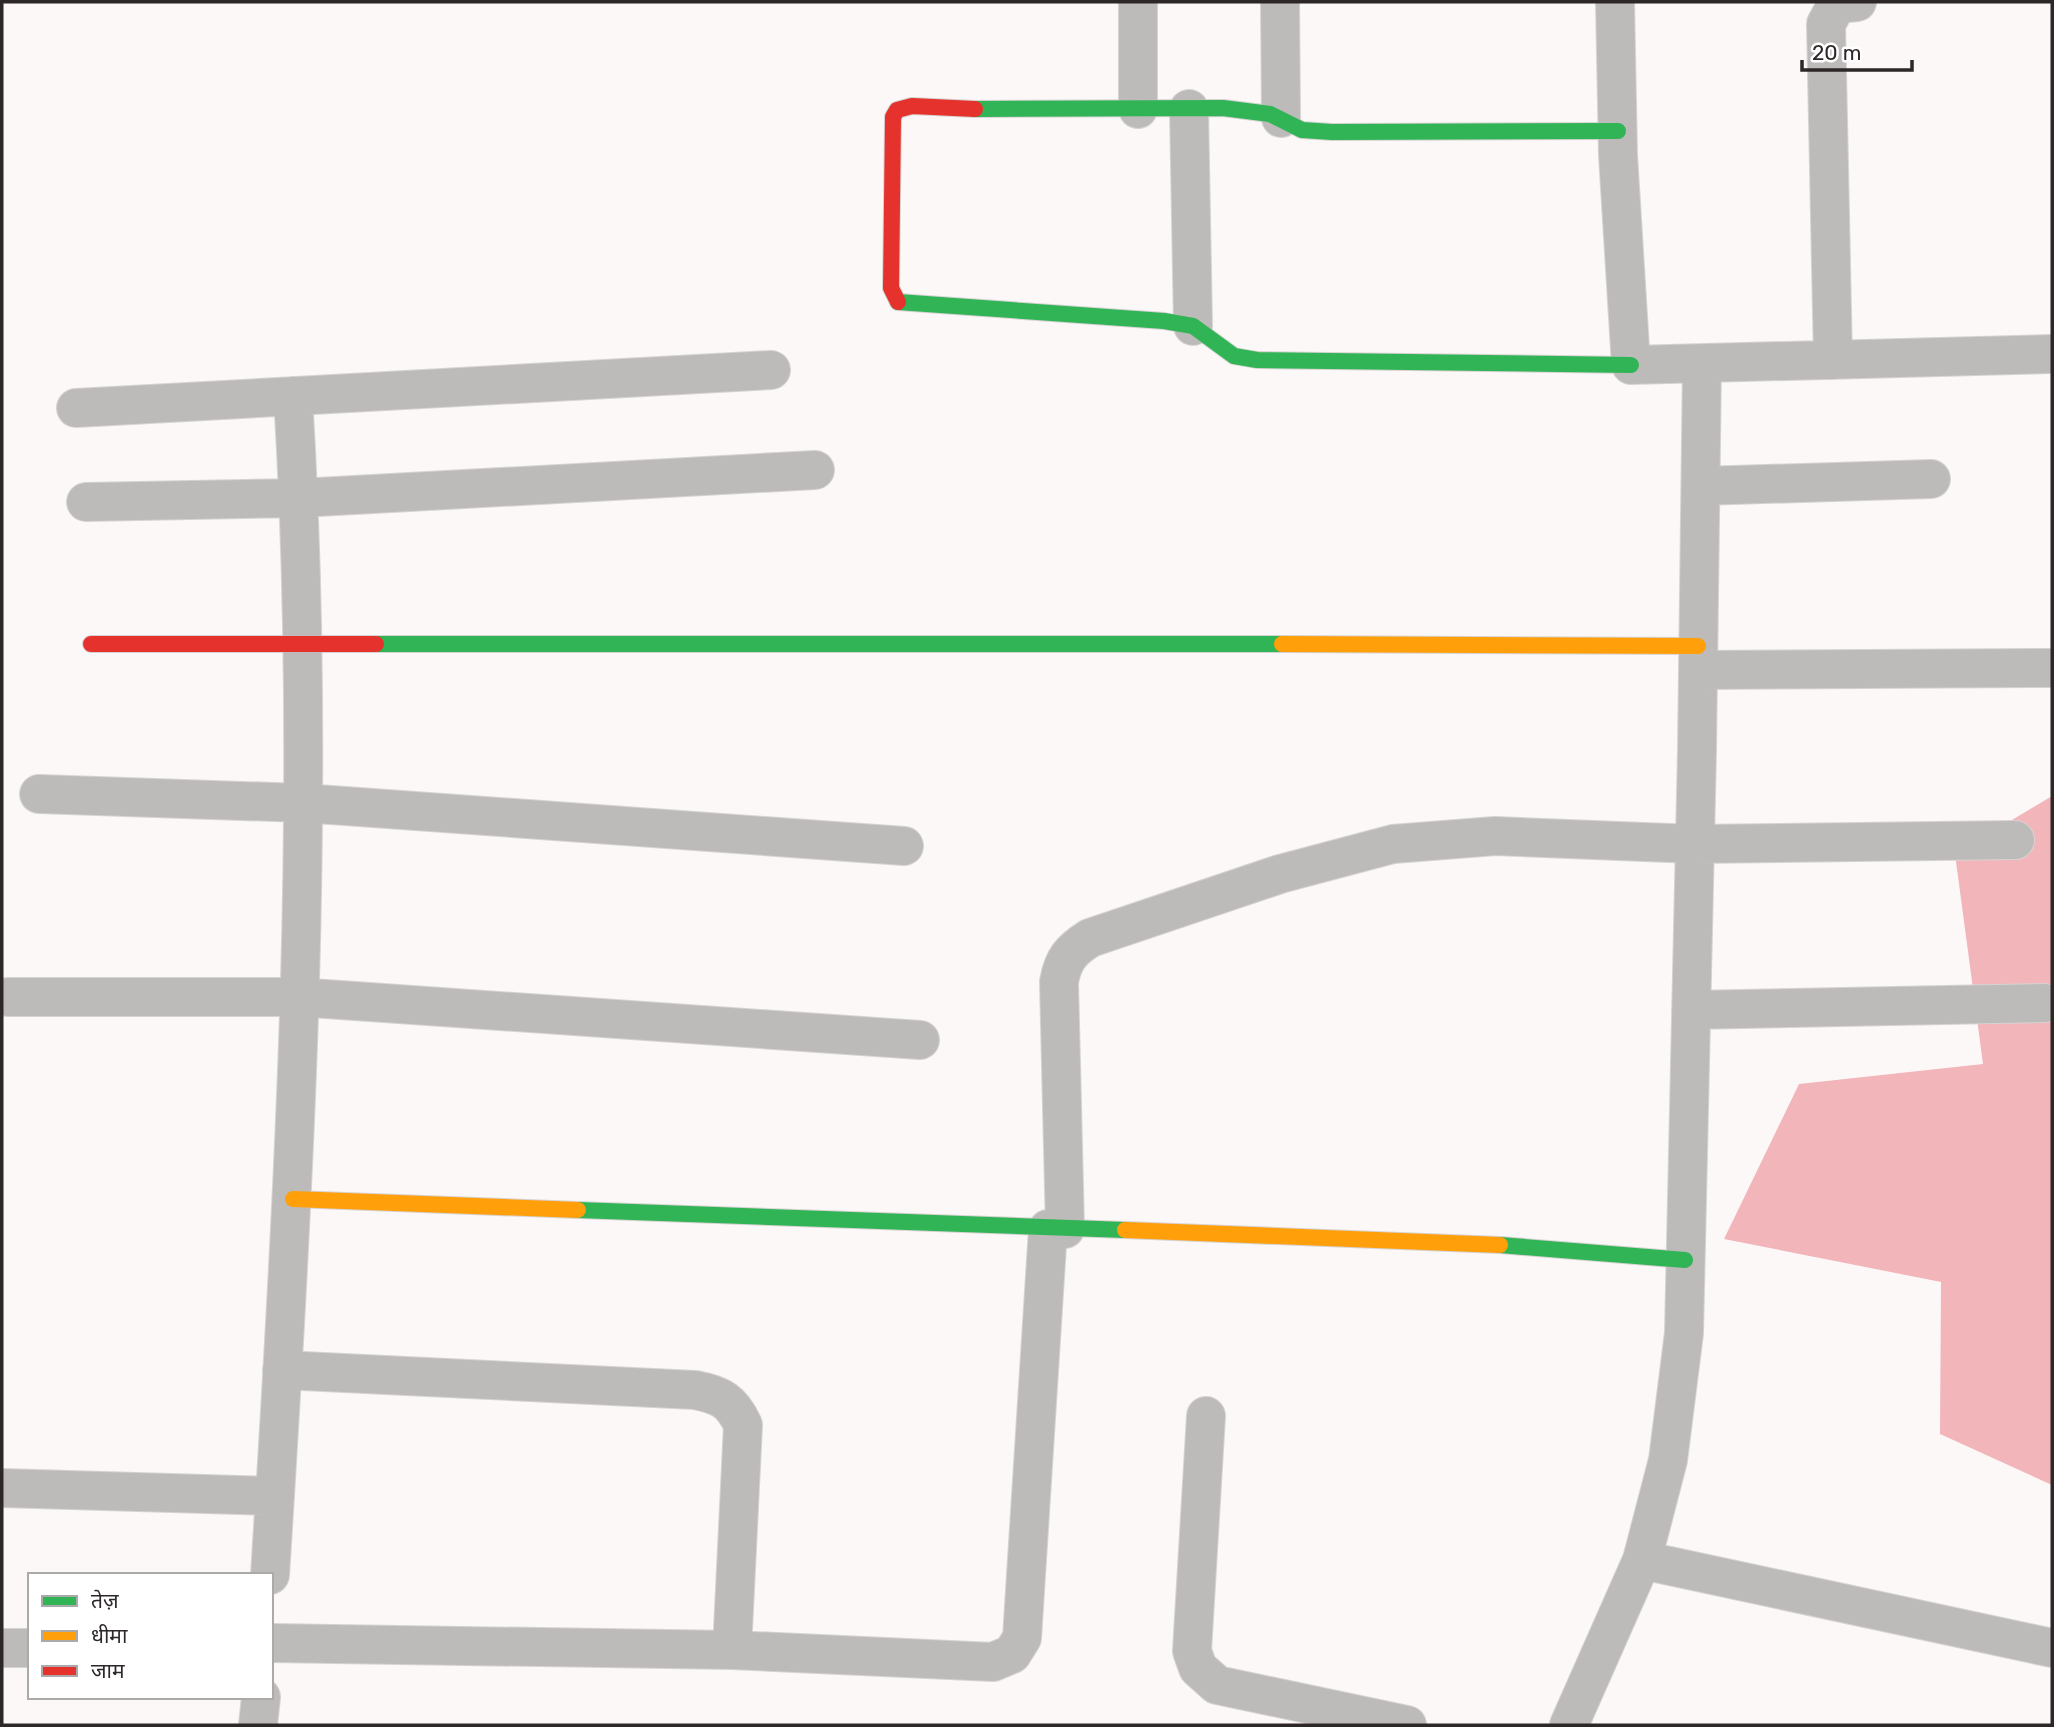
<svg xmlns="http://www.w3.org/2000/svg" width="2054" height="1727" font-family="Rubik,'Noto Sans Devanagari',sans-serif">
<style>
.water{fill:#f2b5ba}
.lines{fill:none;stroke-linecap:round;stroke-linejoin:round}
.street-casing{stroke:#d7d3d3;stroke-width:40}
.fast-casing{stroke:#d7d3d3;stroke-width:18}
.slow-casing{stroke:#d7d3d3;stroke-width:18}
.jam-casing{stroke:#d7d3d3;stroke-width:18}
.street{stroke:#bdbaba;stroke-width:38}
.fast{stroke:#30b455;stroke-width:16}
.slow{stroke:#ff9f0a;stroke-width:16}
.jam{stroke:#e5322d;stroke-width:16}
</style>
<rect width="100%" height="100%" fill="#fdf8f8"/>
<path class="water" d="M2052 796V1485L1940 1434 1941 1282 1724 1239 1799 1084 1983 1064 1955 854Z"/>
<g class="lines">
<defs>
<path id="street" d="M1280 2 1281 118
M1615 2 1618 155 1631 365 2052 354
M1138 109V2
M1189 109 1193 326
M1833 360 1826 24 1837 4 1857 2
M76 408 771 370
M1701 486 1931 479
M86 502 299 498 815 470
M1698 670 2052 668
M39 794 303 803 904 846
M8 997H297L920 1040
M1691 1010 2044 1003
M1065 1229 1059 982C1063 959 1071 950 1090 938L1280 874 1393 844 1495 836 1695 844 2015 840
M282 1370 695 1390C721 1395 732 1401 743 1425L732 1650
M1206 1416 1192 1651 1198 1668 1217 1685 1407 1725
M2 1488 275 1496
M1642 1560 2052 1648
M270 1575C295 1183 317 788 293 396
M271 1643 732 1650 993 1662 1012 1654 1022 1638 1048 1229
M2 1648H30
M258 1725 261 1697
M1569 1725 1642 1560 1668 1460 1684 1333 1697 750 1702 364"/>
<path id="fast" d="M975 109 1223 108 1270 114 1302 130 1332 132 1618 131
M898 302 1164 321 1193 326 1234 356 1257 360 1631 365
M376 644H1282
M578 1210 1125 1230
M1500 1245 1685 1260"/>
<path id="slow" d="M1282 644 1698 646
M293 1199 578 1210
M1125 1230 1500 1245"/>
<path id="jam" d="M898 302 891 288 893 117 897 110 912 106 975 109
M91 644H376"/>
</defs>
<use href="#street" class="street-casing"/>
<use href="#fast" class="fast-casing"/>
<use href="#slow" class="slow-casing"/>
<use href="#jam" class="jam-casing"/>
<use href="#street" class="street"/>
<use href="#fast" class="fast"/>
<use href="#slow" class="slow"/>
<use href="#jam" class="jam"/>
</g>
<rect width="2054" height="1727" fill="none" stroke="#2d2727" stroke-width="7"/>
<rect x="28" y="1573" width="245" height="126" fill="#ffffff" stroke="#aba9a9" stroke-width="2"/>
<rect x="42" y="1596" width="35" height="10" fill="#30b455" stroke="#aba9a9" stroke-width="2"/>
<text x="91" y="1608" font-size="21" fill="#2d2727">तेज़</text>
<rect x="42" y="1631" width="35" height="10" fill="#ff9f0a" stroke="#aba9a9" stroke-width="2"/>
<text x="91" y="1643" font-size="21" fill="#2d2727">धीमा</text>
<rect x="42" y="1666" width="35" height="10" fill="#e5322d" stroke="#aba9a9" stroke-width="2"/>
<text x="91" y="1678" font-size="21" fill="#2d2727">जाम</text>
<path d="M1802 60v10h110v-10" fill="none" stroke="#2d2727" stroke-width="3.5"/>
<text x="1812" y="60" font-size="21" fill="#2d2727" stroke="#ffffff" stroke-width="5" paint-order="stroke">20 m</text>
</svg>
